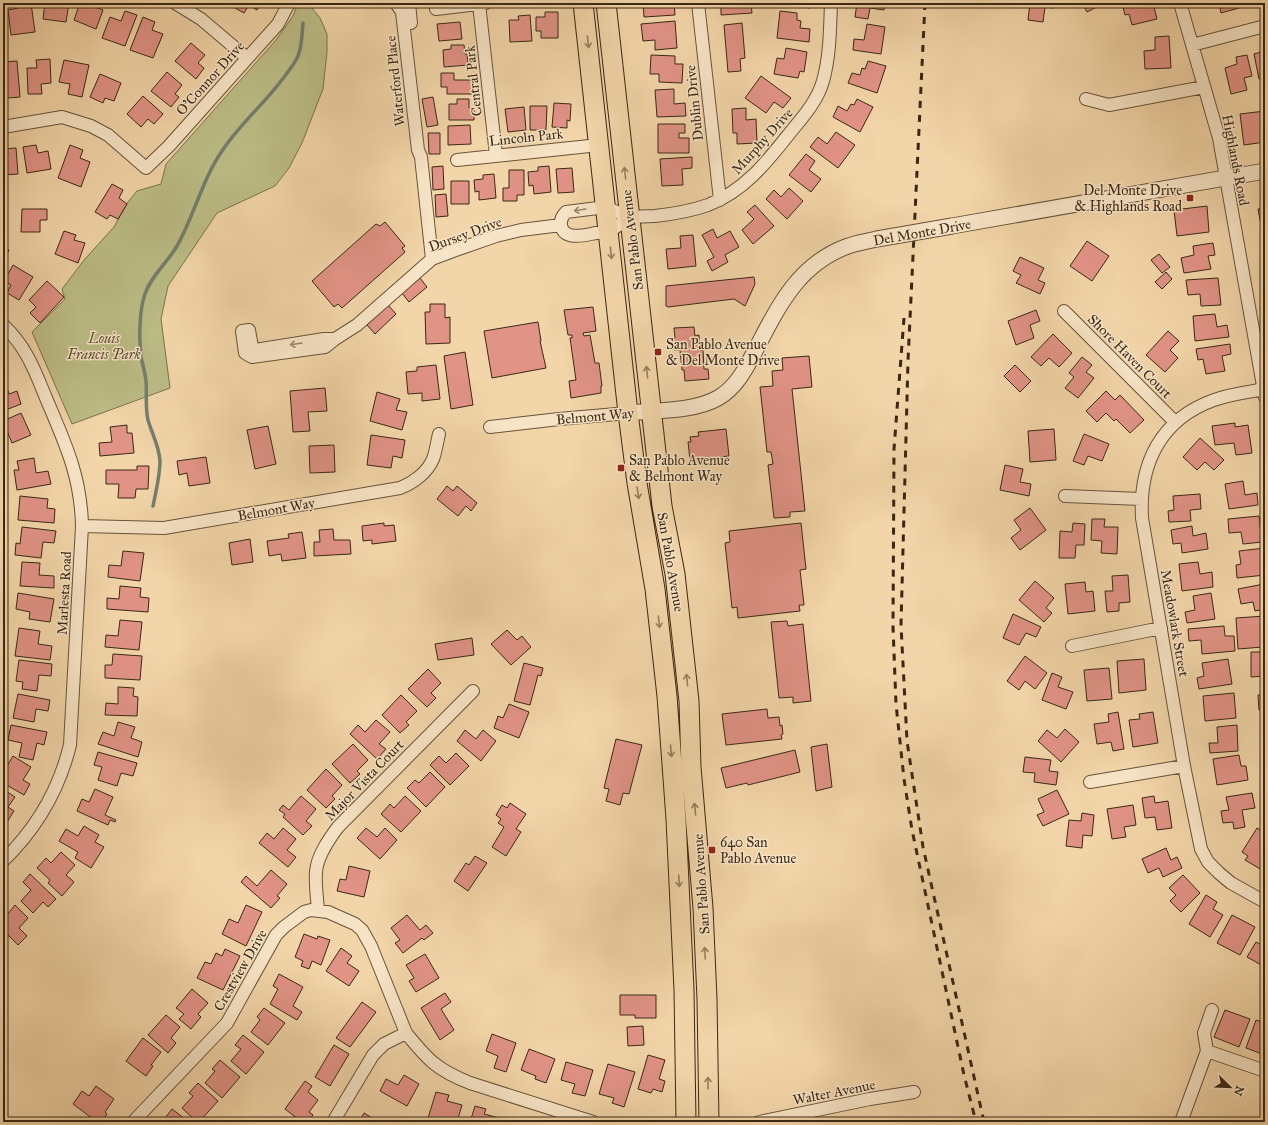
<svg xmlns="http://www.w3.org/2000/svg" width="1268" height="1125" font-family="'IM FELL Great Primer',serif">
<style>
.green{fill:#bcbd86;stroke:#7b724e}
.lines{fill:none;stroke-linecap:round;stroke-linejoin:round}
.stream{stroke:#747e6e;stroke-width:3.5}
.building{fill:#e19386;stroke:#3a2815}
.minor-casing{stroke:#68533a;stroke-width:14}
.tertiary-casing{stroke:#68533a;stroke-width:17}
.primary-casing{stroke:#3a2815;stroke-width:21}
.minor{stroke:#f7e4c6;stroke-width:12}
.tertiary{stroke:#f7e4c6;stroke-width:15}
.primary{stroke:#f2d5a8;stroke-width:19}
.rail{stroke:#3a2815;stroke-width:3;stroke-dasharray:7 7;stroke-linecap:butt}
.tertiary-bridge-casing{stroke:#68533a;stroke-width:17;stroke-linecap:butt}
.tertiary-bridge{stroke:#f7e4c6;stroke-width:15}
.oneway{stroke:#967e5e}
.oneway2{stroke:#98866e}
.poi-dot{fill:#8f2418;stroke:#f7e4c6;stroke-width:1.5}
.labels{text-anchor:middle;stroke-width:3;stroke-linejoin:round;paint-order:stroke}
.street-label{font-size:14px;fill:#3a2815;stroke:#f7e4c6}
.poi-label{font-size:14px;fill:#3a2815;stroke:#f7e4c6;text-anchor:start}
.park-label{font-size:14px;font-style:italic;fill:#5a4d31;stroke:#f7e4c6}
</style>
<rect width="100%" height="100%" fill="#f2d5a8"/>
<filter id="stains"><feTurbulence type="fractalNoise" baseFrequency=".005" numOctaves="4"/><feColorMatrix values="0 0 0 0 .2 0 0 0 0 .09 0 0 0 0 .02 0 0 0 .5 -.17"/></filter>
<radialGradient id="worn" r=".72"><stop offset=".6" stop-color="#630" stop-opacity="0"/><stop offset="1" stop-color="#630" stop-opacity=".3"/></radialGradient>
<path class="green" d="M298 3H308L320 18 327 34V52L323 89 302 143 289 168 275 186 217 213 168 286 161 319 170 388 72 424 32 332 65 299 62 289 85 259 114 227 128 202 137 191 161 184 166 164 276 40 293 16Z"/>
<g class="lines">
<path class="stream" d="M153 506C156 491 160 476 160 461 159 446 152 434 148 420 145 407 147 394 146 381 145 373 143 365 141 357 139 339 139 311 145 294 151 276 167 263 177 246 194 216 202 180 222 151 239 125 263 105 281 81 287 73 294 65 298 56 302 46 302 34 303 23"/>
</g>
<path class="building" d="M17 3H31L35 32 11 35 8 10 18 8Z
M45 3H69L66 22 43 19Z
M80 3H94L93 6 103 10 96 29 74 20Z
M229 3H261L257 10 249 5 244 13 228 4Z
M643 3H674L675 15 644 17Z
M731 3H751L752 13 721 15V4Z
M779 3H810V8L778 4Z
M857 3H885L884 10 870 8 868 19 855 17Z
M1030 3H1055L1054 8 1045 7 1043 22 1028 20Z
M1082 3H1100L1101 5 1087 12Z
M1122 3H1153L1157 19 1132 25 1129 14 1125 15Z
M1219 3H1238L1239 8 1221 13Z
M125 11 137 15 125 46 102 38 110 17 121 21Z
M780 11 797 13V20L801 21 800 28 810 29 809 42 777 38Z
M545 12H558V38H541V31H536V17H545Z
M530 15 532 41 510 42 509 20H519L518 16Z
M143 17 155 22 152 30 163 34 153 58 130 50Z
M675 21 677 48 655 50V40L643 41 641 24Z
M460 22 462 39 439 41 437 24Z
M742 23 745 58 740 59 741 71 728 72 724 25Z
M867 24 885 27 881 54 853 50 854 39 864 40Z
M1169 36 1171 68 1145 69 1144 51 1155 50V37Z
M191 43 205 55 198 63 204 68 196 79 175 61Z
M451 45H464L465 54H467L468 65 444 67 443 50 451 49Z
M786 48 807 52 804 72 800 71 798 78 774 74 777 58 784 59Z
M1265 51V78L1259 79 1254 54Z
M651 55 675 56V64H683L682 83 659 82V74H650Z
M1247 55 1252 76 1244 78 1247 90 1231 94 1225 68 1237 64 1236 57Z
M50 59 51 83 41 84 42 94H28L27 68H37L36 60Z
M64 60 89 65 82 97 68 94 70 84 59 82Z
M17 61 20 97 7 98V91H3V62Z
M868 61 886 66 877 93 848 83 852 73 860 75 862 68 865 69Z
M167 72 182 85 175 94 179 97 171 107 151 91Z
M441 73H454V80H472V94H447V87H441Z
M100 74 121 83 114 101 105 98 103 103 90 97Z
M761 76 791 98 783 108 774 102 766 113 745 98Z
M674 89V104L685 103 686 116 657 117 655 90Z
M143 96 163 114 154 124 148 119 141 127 127 114Z
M433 97 438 125 427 127 422 99Z
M457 99H469V108H474V120H449V104H457Z
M857 99 873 107 860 132 833 117 838 106 847 111 851 104 854 105Z
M554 103 571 104 570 121 567 120V128L552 127Z
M530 106H547L546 130H530Z
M524 107 526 130 508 132 505 109Z
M746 108V120L756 119 757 143 737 144V133H733L732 109Z
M1265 111V142L1244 145 1240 114Z
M658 124H685V133H679V138H689V153H658Z
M470 125 471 144 448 145V126Z
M836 132 855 145 838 168 810 147 818 137 827 144Z
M428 133H440V154H429Z
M36 145 38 153 48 151 51 169 27 173 23 147Z
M70 145 83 150 80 158 90 162 81 187 58 178Z
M16 148 18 174 3 175V149Z
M806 154 815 161 809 170 821 179 811 192 789 175Z
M692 157V168L682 169 683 185 662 186 660 159Z
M443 166 444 189 433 190 432 167Z
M549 166 551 192 534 194 533 185 529 186 528 172 538 171V167Z
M572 168 574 192 558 193 556 169Z
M509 170H524V195H517V201H503V188H509Z
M494 174 496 198 479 200V191L475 192 474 180 483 179V175Z
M451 181H469V204H451Z
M112 184 123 190 119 198 127 204 118 219 110 215 107 219 95 212Z
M789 188 803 201 787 219 766 199 774 190 781 197Z
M446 194 448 216 436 217 435 195Z
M755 205 774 226 753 244 742 230 754 219 747 212Z
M1207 206 1209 232 1177 236 1174 210Z
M1265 208V220H1260L1258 209Z
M22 209H47V220H40V232H21Z
M385 222 405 246 402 248 405 252 342 308 338 304 334 307 312 281 376 224 380 226Z
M713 229 717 238 730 231 739 247 725 255 728 262 712 271 707 261 714 257 702 235Z
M64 231 76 235 74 240 85 243 78 263 55 254Z
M693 235 696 266 668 269 666 249 681 248 680 236Z
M1087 241 1109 256 1092 281 1070 266Z
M1213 243 1215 255 1208 256 1211 269 1184 273 1181 258 1194 255 1193 246Z
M3 247 9 250 3 263Z
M1159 254 1170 267 1162 273 1151 260Z
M1020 257 1044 268 1038 280 1045 283 1040 294 1016 283 1021 275 1013 271Z
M13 265 33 277 19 300 7 293 11 285 4 281Z
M1166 272 1172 279 1162 289 1155 282Z
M754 277 755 284 745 306 734 299 668 307 666 306V286Z
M420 278 427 287 409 302 402 293Z
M1218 278 1221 305 1201 306 1200 294 1188 295 1186 280Z
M47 281 64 297 40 323 30 313 36 307 29 300Z
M430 304H445V318L450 317V343L426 344 425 312H430Z
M388 305 396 314 375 334 367 325Z
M593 307 596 331 583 333 584 336 590 335 595 363H599L602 386H601V393L571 398 569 381 576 380 570 338H572V335H568L564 310Z
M1036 310 1040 321 1030 325 1034 338 1016 345 1008 321Z
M1215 314 1217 327 1227 325 1229 337 1195 341 1193 316Z
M538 322 541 341H540L546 368 492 378 484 331Z
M694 327 695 336 699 335 700 350H703L704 369H708L709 379 685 381 684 370H682L680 350H674L673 339 675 338 674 328Z
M1168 331 1179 341 1170 350 1178 358 1165 372 1146 355Z
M1053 334 1072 353 1059 367 1049 358 1041 366 1031 357Z
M1230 344 1231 354 1222 356 1225 371 1206 374 1203 359 1198 360 1196 349Z
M465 352 473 405 451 409 444 356Z
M809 356 812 387 792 389 805 511 790 512V517L774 518 768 465 773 464 771 452H767L760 387 773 386 772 371 783 370 782 358Z
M1082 357 1092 365 1086 372 1094 378 1078 398 1065 388 1074 377 1069 373Z
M436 365 440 399 422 401V393L408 394 406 372 417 371V367Z
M1015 365 1031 381 1020 392 1004 376Z
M6 385 9 394 17 391 21 404 3 411V386Z
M325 388 327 411 308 412 310 431 293 432 290 391Z
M1106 391 1115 400 1120 395 1144 420 1130 433 1116 419 1114 421 1106 413 1097 422 1086 411Z
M377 392 400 399 396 410 407 412 402 430 370 421Z
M21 413 31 435 12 443 3 421Z
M1235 423V427L1248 425 1252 453 1236 455 1234 443 1215 445 1212 426Z
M127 425V433H132L134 453 100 456 99 443 112 442 110 427Z
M268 426 276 464 255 469 247 430Z
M726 429 729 456 720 457 721 461 693 465V460H690L688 442H691L690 437 699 436 698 432Z
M1054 429 1056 460 1030 462 1028 431Z
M1084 434 1109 444 1102 461 1088 456 1084 465 1073 461Z
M371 435 405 440 402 458 393 456 391 468 367 465Z
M1200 438 1224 460 1214 470 1205 462 1197 470 1183 457Z
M334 445 335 472 310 473 309 446Z
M206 457 210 483 189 486 187 473 179 475 177 461Z
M34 458 36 473 48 471 51 484 17 490 14 470H19L17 461Z
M1005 465 1023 469 1020 482 1031 484 1029 496 1000 490Z
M137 466H149L148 489H136L135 498H118L119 484H106V470H137Z
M1243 481 1245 495 1257 493 1258 505 1229 509 1225 484Z
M447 486 453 491 457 486 477 503 471 511 466 506 458 516 437 499Z
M1200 494 1201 509 1190 510 1191 521 1169 522 1168 511 1174 510 1173 496Z
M20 496 48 499 47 508 55 509 54 523 18 520Z
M1030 508 1046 530 1020 550 1011 538 1021 530 1014 520Z
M1259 516 1262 542 1243 544 1241 532 1229 533 1228 519Z
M1092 519H1105L1104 527H1118L1117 554 1101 553 1102 541 1091 540Z
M384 523V526L394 525 396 541 372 544V540L363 541 362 526Z
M801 523 806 569 800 570 804 605H799L800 611 738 618 737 607 732 608 725 543 730 542 729 531Z
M1073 523 1085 524 1084 545H1076L1075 558H1059L1060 531 1072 532Z
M1192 526 1193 536 1206 533 1208 549 1182 553 1181 543 1173 544 1171 530Z
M22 527 56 531 54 543 43 542 41 558 15 555 16 543 20 544Z
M333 529 334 540H350L351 554 314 556V542H320L319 530Z
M302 532 306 558 282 561 281 554 269 556 267 541 289 538 288 534Z
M250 539 253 562 232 565 229 543Z
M1265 548V575L1237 578 1236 565 1241 564 1239 551Z
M123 551 144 553 140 581 108 577 109 565 121 566Z
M22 562 40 563 39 575 54 576V588L20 586Z
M1198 562 1200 574 1212 572 1213 587 1182 591 1179 564Z
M1128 575 1130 602 1119 603V611L1107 612 1105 591H1113L1112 576Z
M1035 581 1054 598 1046 608 1052 613 1044 622 1019 600Z
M1085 582 1086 592 1093 591 1095 611 1068 614 1065 584Z
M1264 584 1265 609 1255 611 1253 602 1241 604 1238 589Z
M120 586 141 588 140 597 149 598 148 612 107 609V598L119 599Z
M18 593 54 599 50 622 29 619 30 612 16 609Z
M1211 593 1215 619 1187 623 1185 612 1195 610 1193 596Z
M1013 614 1041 627 1036 637 1026 633 1019 645 1003 638Z
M1265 616V641H1262L1263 647 1238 649 1236 618Z
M120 620 142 622 139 650 105 647 106 635 118 636Z
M787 621 788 626 803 624 811 701 793 703V697L779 698 771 622Z
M1224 626 1225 636H1234L1235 651 1202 654 1201 640 1189 641 1188 629Z
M19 628 40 631 38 644 52 646 50 660 15 656Z
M507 630 517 640 522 636 531 647 511 665 491 644Z
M472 638 474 655 438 660 435 644Z
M1251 652H1265V676L1251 677Z
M113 654 142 656 140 680 105 678V665H112Z
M1025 656 1047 673 1035 689 1025 681 1019 690 1007 681Z
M1144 659 1146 690 1119 693 1117 661Z
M1228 659 1232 684 1199 689 1197 678 1204 676 1202 663Z
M19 660 52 664 51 676 39 675 37 691 22 689 23 682 16 681Z
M524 663 543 668 541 676 538 675 530 705 514 701Z
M1109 668 1112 699 1087 701 1084 670Z
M428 669 441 683 431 693 436 698 427 707 408 689Z
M1052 673 1062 677 1058 687 1073 692 1066 709 1042 700Z
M118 687 134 688 133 696 138 697 137 716 105 715 106 703 118 704Z
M1234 693 1236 718 1205 721 1203 696Z
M18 694 50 700 48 711 36 709 34 722 13 718Z
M401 695 417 711 406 722 409 725 400 733 382 715Z
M1258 695H1265V710H1259Z
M509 704 529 712 519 738 494 728 498 716 503 718Z
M767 709 768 718 779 717 780 726 782 725 783 734 781 735 782 739 726 745 722 714Z
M1118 712 1124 749 1113 751 1111 742 1097 744 1094 724 1109 722 1108 714Z
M1153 712 1158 743 1133 747 1129 720 1140 719 1139 714Z
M376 720 390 732 379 744 386 749 377 759 350 734 358 725 365 732Z
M118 722 135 727 131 738 142 742 138 757 98 744 103 732 114 736Z
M11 725 47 732 44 745 37 743 33 760 19 757 22 743 8 740Z
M1237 725 1238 751 1210 753 1209 743H1218L1217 727Z
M1065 729 1079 742 1061 762 1038 741 1047 730 1057 738Z
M465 730 476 739 483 730 496 741 481 761 457 741Z
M616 739 642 745 629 794 623 793 620 805 606 801 609 789 604 788Z
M353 744 368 760 357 771 360 774 350 783 332 764Z
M827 744 832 787 816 791 811 747Z
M795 750 800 772 748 785 747 783 726 788 721 768Z
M98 752 137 763 133 776 121 773 117 786 98 780 102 767 94 765Z
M456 753 469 766 450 785 430 765 439 756 446 763Z
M1239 755 1241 766H1246L1248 780 1217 785 1213 759Z
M13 756 31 767 23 780 30 784 24 795 3 783V773Z
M1025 757 1051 760 1049 771 1058 772 1056 785 1034 782 1035 773 1023 772Z
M326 769 342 785 332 796 335 799 326 808 307 790Z
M430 772 445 787 426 807 407 788 415 780 419 783Z
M3 789 15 797 8 807 14 811 7 822 3 819Z
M95 789 113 797 105 815 116 820 115 822 110 820 108 825 77 811 82 799 89 802Z
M1057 790 1069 814 1043 826 1037 815 1044 812 1038 799Z
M1252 793 1255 808 1242 810 1245 827 1234 829 1233 822 1223 823 1221 811 1229 810 1226 797Z
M301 796 316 809 306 821 312 826 303 835 283 817 285 814 279 810 283 805 289 810Z
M405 796 421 811 401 832 381 814 390 804 394 808Z
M1154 796 1155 803 1168 801 1172 828 1157 830 1155 817 1145 818 1142 798Z
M510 803 526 814 516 829 521 832 506 856 492 847 504 827 498 823 501 819 496 815 502 805 507 808Z
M1133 805 1136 825 1124 827 1126 837 1112 839 1107 809Z
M1082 813 1094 815 1092 836 1083 835 1082 848 1066 846 1069 820 1081 821Z
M84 826 99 835 95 842 104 847 91 868 75 858 78 852 59 841 66 829 78 836Z
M283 828 296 839 287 850 296 857 288 867 259 843 267 833 274 839Z
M366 828 377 837 385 828 397 840 380 859 357 838Z
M1257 828 1265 833V864L1262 870 1245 860 1248 856 1242 852Z
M1166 848 1171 860 1177 857 1182 868 1163 877 1159 868 1148 873 1142 859Z
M61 852 75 865 66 875 74 882 62 896 48 883 50 880 37 868 46 858 51 863Z
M475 856 487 863 468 891 454 881 466 863 469 865Z
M349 866 370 871 364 897 337 891 340 879 346 880Z
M271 870 287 884 277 896 280 898 271 908 241 882 246 876 257 886Z
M30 874 56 899 48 907 43 902 33 913 21 901 31 890 23 882Z
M1183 875 1200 893 1181 912 1170 901 1176 895 1169 888Z
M1206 895 1217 902 1213 909 1223 915 1210 937 1189 924Z
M15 905 28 918 19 928 27 936 18 945 3 930V911L7 915Z
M246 905 262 912 246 946 222 934 229 919 238 923Z
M407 915 420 930 426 925 433 933 424 940 422 938 403 953 395 943 400 940 391 928Z
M1232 915 1255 927 1240 955 1217 943Z
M304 934 317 939 318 936 330 940 321 965 312 961 309 969 301 966 303 961 295 957Z
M1256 942 1265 947V967L1247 957Z
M341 948 352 956 347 963 359 971 349 986 326 971Z
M225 949 240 956 223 990 197 978 205 962 211 964 216 953 222 956Z
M425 954 439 978 416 992 409 981 414 978 406 965Z
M279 974 303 987 293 1006 302 1012 297 1020 270 1004 278 989 273 986Z
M192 989 208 1003 198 1014 201 1017 191 1029 179 1019 184 1014 176 1008Z
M445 993 451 1002 441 1009 454 1030 440 1040 421 1008Z
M620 995H656V1018H635V1015H620Z
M362 1002 376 1012 350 1047 336 1038Z
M264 1008 285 1023 268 1045 251 1032 260 1020 257 1017Z
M1225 1010 1250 1019 1239 1047 1214 1037Z
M166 1015 180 1027 171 1038 176 1043 168 1053 148 1035Z
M1256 1020 1265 1023V1055L1246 1048Z
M643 1026 644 1045 628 1046 627 1027Z
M492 1034 516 1043 506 1072 494 1068 498 1056 486 1051Z
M243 1035 264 1052 246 1074 231 1061 241 1049 235 1045Z
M143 1038 161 1052 151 1065 153 1066 146 1076 126 1061Z
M334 1045 349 1054 330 1086 315 1077Z
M529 1049 555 1059 546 1083 535 1079 536 1076 521 1070Z
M648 1055 665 1060 659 1079 665 1081 662 1092 653 1089 651 1093 638 1089Z
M220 1060 240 1077 222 1098 205 1083 215 1071 212 1069Z
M566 1062 593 1070 585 1096 572 1093 575 1084 561 1080Z
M608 1064 635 1072 624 1107 612 1103 614 1098 599 1094Z
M404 1075 419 1084 407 1106 380 1091 386 1079 398 1085Z
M305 1081 312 1086 308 1092 318 1100 309 1112 313 1115 308 1122H302L285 1109Z
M198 1083 218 1101 199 1122H197L182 1108 193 1096 189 1093Z
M96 1086 114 1099 105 1112 107 1114 101 1122H97L73 1104 82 1091 89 1096Z
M436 1092 449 1095 447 1101 462 1105 457 1122H443L428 1118Z
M475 1106 486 1109 484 1114 499 1118 498 1122H470Z
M172 1109 189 1122H170L165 1118Z
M364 1113 379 1122H359Z"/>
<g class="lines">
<defs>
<path id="minor" d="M175 3 201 19 247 58
M396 3 402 12 418 150 421 157 432 259
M409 3 411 23
M698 3 720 200
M1180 3 1219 138 1265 397
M479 4 496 155
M436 9 486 3
M1192 45 1265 26
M1086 99 1109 105 1204 87
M3 127 62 117 91 126 108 135 146 168 169 146 269 34 278 24 289 3
M457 160 599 145
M630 218 606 207 566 212C562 216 560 220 561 226 565 241 585 235 596 233 600 233 606 233 610 231 617 227 624 220 631 218 638 216 647 216 655 216 673 214 691 211 708 205 744 191 766 163 789 134 802 118 817 102 823 81 830 56 830 29 831 3
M1064 311 1175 422
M3 325C26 346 35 371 46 398 65 443 81 476 82 526L70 745C59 790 36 829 3 861
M335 339H324L254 350 252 347 249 330 242 331 245 353 252 357 325 347 335 339 357 325 432 259 456 250 496 236 521 230 561 225
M1265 389C1248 392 1230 394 1214 400 1161 419 1139 463 1142 518L1184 766 1201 849 1208 862 1219 873 1231 883 1265 902
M490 427 559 419 628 413
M1065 496 1141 499
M82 526 164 528 400 488C413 483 427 473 433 459 436 451 437 442 439 434
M1072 646 1161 628
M1090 782 1184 766
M318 910C317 897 315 884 316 872 317 856 329 839 338 827L473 691
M406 1033C428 1060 437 1070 470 1083L593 1122
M1207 1051 1204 1033 1212 1010
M133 1122 227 1023 276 935 284 927 304 912 311 910 328 912 355 924 362 930 371 946 406 1033 384 1044 373 1055 333 1122
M759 1122 870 1099 914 1092
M1181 1122 1207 1051 1265 1071"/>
<path id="tertiary" d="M952 226 1265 171
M628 413C656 410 693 412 718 398 736 388 746 368 755 351 778 307 798 264 848 246 857 243 867 241 877 239"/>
<path id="primary" d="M583 3 628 413 637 483 655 589 667 696 676 819 684 990 686 1122
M606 3 662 506 675 574 689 701 691 767 703 908 707 999 709 1122"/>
</defs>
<use href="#minor" class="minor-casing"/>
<use href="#tertiary" class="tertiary-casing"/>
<use href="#primary" class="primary-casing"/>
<use href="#minor" class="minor"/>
<use href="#tertiary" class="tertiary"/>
<use href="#primary" class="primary"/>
<path class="rail" d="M925 3 908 361 901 625 907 741 923 847 984 1122
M904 318 894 449 893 627 896 704 904 779 912 830 964 1075 976 1122"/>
<defs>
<path id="tertiary-bridge" d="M877 239 952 226"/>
</defs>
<use href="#tertiary-bridge" class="tertiary-bridge-casing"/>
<use href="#tertiary-bridge" class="tertiary-bridge"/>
</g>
<defs><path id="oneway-shaft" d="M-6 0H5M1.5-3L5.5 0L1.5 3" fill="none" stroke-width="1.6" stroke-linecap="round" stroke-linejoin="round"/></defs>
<g class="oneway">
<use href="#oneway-shaft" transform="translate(588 42) rotate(84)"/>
<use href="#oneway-shaft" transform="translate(625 173) rotate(-96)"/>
<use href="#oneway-shaft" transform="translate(611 253) rotate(84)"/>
<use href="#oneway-shaft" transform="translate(647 372) rotate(-96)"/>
<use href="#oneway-shaft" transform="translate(638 493) rotate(81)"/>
<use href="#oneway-shaft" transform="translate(659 622) rotate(84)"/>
<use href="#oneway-shaft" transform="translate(687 680) rotate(-96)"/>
<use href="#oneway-shaft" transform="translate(671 751) rotate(85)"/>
<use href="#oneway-shaft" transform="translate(695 809) rotate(-96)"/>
<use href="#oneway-shaft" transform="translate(679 881) rotate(87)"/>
<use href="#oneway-shaft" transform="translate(705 953) rotate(-93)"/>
<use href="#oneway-shaft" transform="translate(708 1083) rotate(-91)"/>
</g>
<g class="oneway2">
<use href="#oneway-shaft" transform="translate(580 210) rotate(171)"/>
<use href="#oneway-shaft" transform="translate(296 344) rotate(171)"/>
</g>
<g class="poi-dot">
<rect x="1186" y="194" width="8" height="8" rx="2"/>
<rect x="654" y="348" width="8" height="8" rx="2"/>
<rect x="617" y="464" width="8" height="8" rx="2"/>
<rect x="708" y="846" width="8" height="8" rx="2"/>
</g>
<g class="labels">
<g class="street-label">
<text transform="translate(210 78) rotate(-48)" y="5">O'Connor Drive</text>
<text transform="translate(395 81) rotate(-96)" y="5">Waterford Place</text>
<text transform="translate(473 81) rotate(-96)" y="5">Central Park</text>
<text transform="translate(694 103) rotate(-96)" y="5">Dublin Drive</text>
<text transform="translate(526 137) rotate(-6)" y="5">Lincoln Park</text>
<text transform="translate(762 141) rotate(-48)" y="5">Murphy Drive</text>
<text transform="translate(1236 160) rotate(79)" y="5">Highlands Road</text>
<text transform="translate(922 232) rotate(-10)" y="5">Del Monte Drive</text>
<text transform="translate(465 234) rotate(-20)" y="5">Dursey Drive</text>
<text transform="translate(632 240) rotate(-97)" y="5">San Pablo Avenue</text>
<text transform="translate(1130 356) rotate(45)" y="5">Shore Haven Court</text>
<text transform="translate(595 416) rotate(-5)" y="5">Belmont Way</text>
<text transform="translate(276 509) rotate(-10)" y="5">Belmont Way</text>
<text transform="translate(671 562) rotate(80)" y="5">San Pablo Avenue</text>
<text transform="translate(64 593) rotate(-87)" y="5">Marlesta Road</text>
<text transform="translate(1175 623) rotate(80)" y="5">Meadowlark Street</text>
<text transform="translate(364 780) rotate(-46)" y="5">Major Vista Court</text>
<text transform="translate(701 884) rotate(-94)" y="5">San Pablo Avenue</text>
<text transform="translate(240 970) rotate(-60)" y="5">Crestview Drive</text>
<text transform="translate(834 1092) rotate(-11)" y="5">Walter Avenue</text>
</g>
<g class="poi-label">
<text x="1182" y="195" text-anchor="end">Del Monte Drive<tspan x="1182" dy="16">&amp; Highlands Road</tspan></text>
<text x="666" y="349">San Pablo Avenue<tspan x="666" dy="16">&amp; Del Monte Drive</tspan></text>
<text x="629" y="465">San Pablo Avenue<tspan x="629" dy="16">&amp; Belmont Way</tspan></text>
<text x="720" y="847">640 San<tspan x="720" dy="16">Pablo Avenue</tspan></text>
</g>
<g class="park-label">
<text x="104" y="343">Louis<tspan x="104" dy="16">Francis Park</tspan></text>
</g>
</g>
<rect width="1268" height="1125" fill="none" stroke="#f2d5a8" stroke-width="16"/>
<rect x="4" y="4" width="1260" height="1117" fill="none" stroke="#3a2815" stroke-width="2"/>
<rect x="8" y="8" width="1252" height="1109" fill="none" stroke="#3a2815"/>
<g transform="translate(1230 1087) rotate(113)" stroke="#f7e4c6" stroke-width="3" paint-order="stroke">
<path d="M0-3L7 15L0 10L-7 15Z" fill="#3a2815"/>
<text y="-6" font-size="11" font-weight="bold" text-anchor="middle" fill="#3a2815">N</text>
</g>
<rect width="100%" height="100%" filter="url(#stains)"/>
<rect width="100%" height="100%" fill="url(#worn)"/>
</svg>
